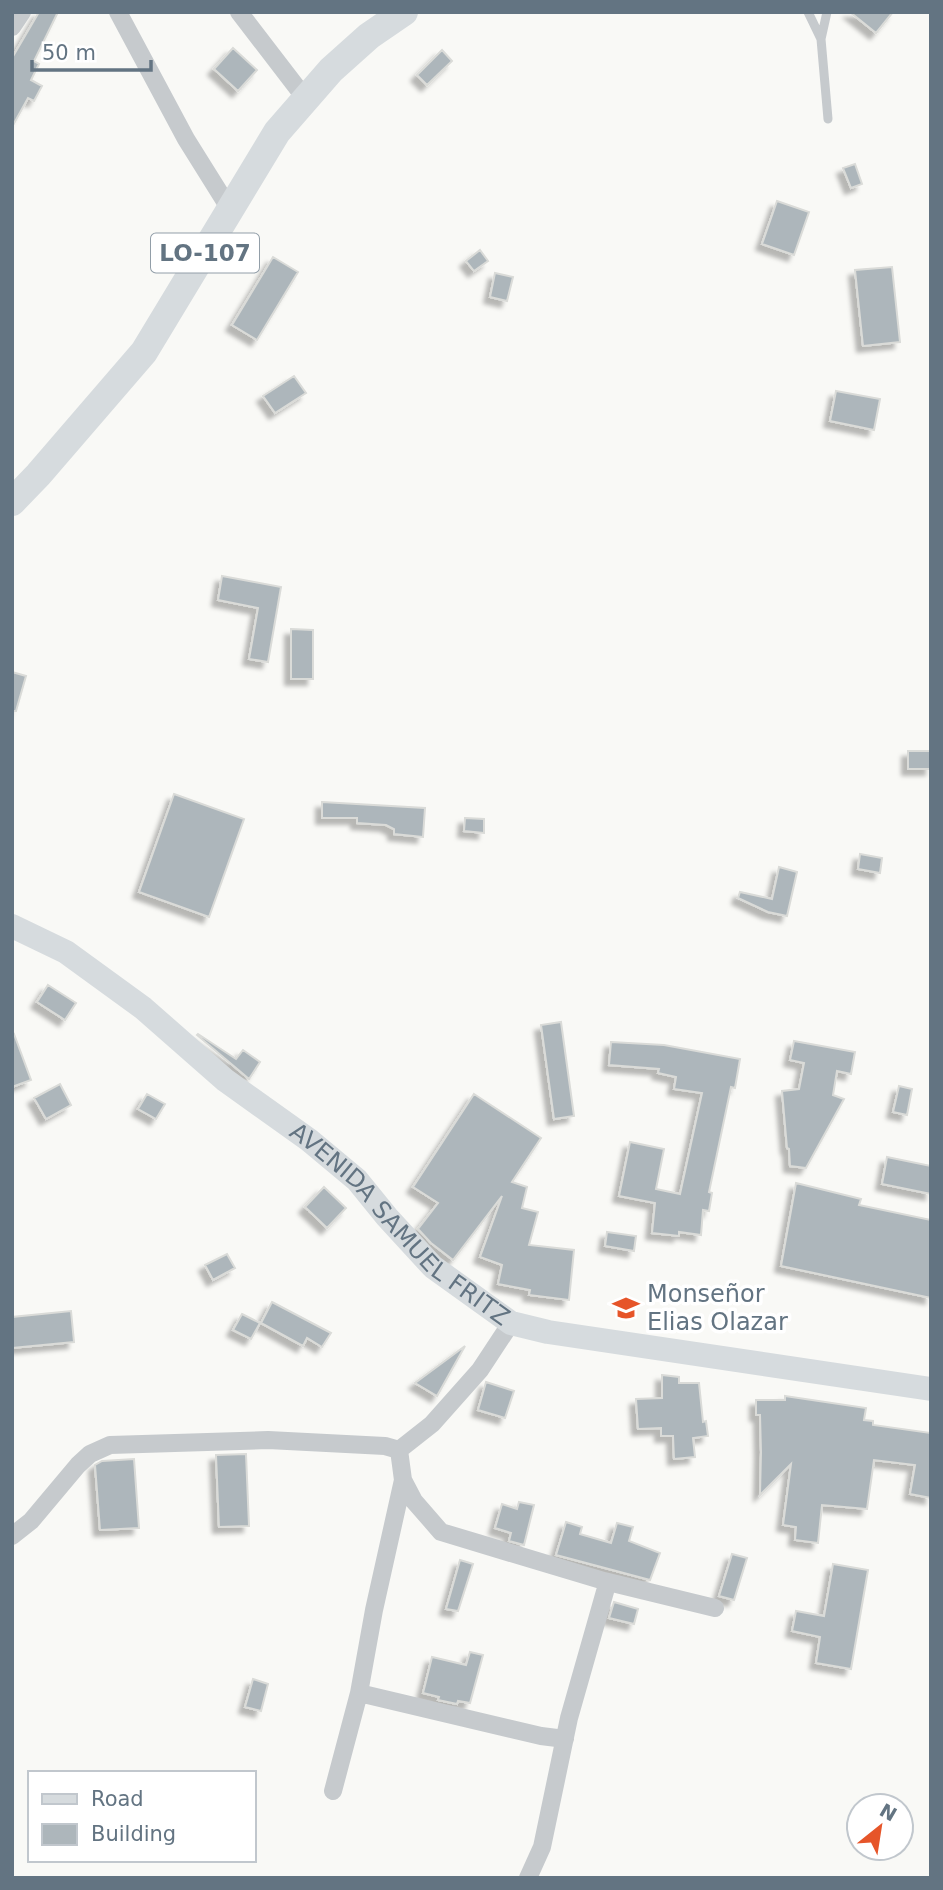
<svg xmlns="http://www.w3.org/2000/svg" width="943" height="1890" font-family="'DejaVu Sans',sans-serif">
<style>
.building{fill:#adb6bb;stroke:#dadbd8;stroke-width:2;filter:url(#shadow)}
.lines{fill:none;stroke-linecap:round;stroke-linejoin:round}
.lane{stroke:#c6cacd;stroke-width:9}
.street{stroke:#c6cacd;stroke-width:18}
.secondary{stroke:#d6dbde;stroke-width:24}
.primary{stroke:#d6dbde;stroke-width:28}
.labels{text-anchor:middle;stroke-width:7;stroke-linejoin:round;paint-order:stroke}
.shield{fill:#fff;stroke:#929ea8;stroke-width:2}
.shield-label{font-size:23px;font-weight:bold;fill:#637482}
.street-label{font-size:24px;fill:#637482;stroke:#fff}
.poi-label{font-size:24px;fill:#637482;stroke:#fff;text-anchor:start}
</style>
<defs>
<filter id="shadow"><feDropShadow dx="-6" dy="6" stdDeviation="2" flood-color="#0004"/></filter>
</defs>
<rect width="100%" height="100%" fill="#f9f9f6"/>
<path class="building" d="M39 12H58L34 61 39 64 31 80 42 86 34 101 28 98 12 127V58Z
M850 12H893L876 33Z
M233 48 257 70 238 91 214 69Z
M442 50 452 61 427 85 417 75Z
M855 164 862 184 851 188 843 168Z
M777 201 809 212 794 255 762 244Z
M480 250 488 261 474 271 466 261Z
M273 257 298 272 257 340 232 325Z
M892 267 900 342 863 346 855 270Z
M495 273 513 277 507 301 490 297Z
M294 376 306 393 275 413 263 396Z
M836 391 880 399 874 430 830 421Z
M222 576 281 587 268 662 249 659 258 608 218 600Z
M291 629 313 630V679H291Z
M12 672 26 676 16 711H12Z
M908 751H931V769H908Z
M174 794 244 819 209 917 139 892Z
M322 802 425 808 423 837 394 834V829L386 825 357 823V818H322Z
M465 818 484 819V833L464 831Z
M860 854 882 858 880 873 858 869Z
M779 867 797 872 787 916 768 912 738 898 740 892 772 899Z
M48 985 76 1003 65 1020 37 1002Z
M561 1022 574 1116 554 1119 541 1025Z
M14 1034 31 1080 12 1087V1035Z
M198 1034 236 1059 243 1050 260 1062 249 1079 197 1035Z
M794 1041 855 1052 851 1074 837 1071 833 1095 844 1099 806 1168 790 1166 789 1149 787 1148 782 1091 799 1089 804 1063 790 1060Z
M611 1042 664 1045 740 1059 735 1088 731 1087 709 1192 712 1193 709 1211 703 1210 701 1235 679 1232V1236L652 1233 655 1203 619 1196 630 1142 664 1149 656 1189 680 1194 702 1093 674 1089 676 1077 658 1073 659 1069 609 1065Z
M60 1084 71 1105 46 1119 34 1098Z
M899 1086 912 1089 907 1115 893 1112Z
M147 1094 165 1104 156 1119 138 1109Z
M474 1094 541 1138 512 1182 527 1187 522 1208 538 1212 529 1245 574 1250 569 1300 529 1295 530 1290 498 1284 502 1265 480 1257 502 1196 453 1260 431 1243 418 1229 438 1203 413 1187Z
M887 1157 931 1166V1194L882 1184Z
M796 1183 861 1199 859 1205 931 1220V1298L781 1266Z
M324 1187 346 1208 327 1228 305 1207Z
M607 1232 636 1236 634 1251 605 1246Z
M227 1254 235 1268 213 1280 205 1265Z
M272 1302 331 1333 322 1347 307 1338 303 1346 261 1323Z
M71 1311 74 1342 12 1348V1317Z
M242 1314 260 1323 251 1339 233 1330Z
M465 1346 437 1396 415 1383Z
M662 1375 679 1377V1383H699L703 1422 706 1421 708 1436 693 1438 695 1457 674 1459 673 1436H661V1428L638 1429 636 1399 662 1398Z
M486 1382 514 1391 505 1418 478 1410Z
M785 1396 866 1408 864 1420 873 1421V1425L931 1433V1498L910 1494 915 1465 874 1460 867 1509 822 1505 818 1543 795 1540 796 1527 783 1525 791 1464 760 1495 761 1452 760 1415H756V1400H785Z
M246 1454 249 1526 219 1527 216 1455Z
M134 1459 139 1528 100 1530 95 1465 102 1461Z
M519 1502 534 1505 524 1545 509 1541 511 1533 495 1528 502 1504 517 1509Z
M566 1522 582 1527 580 1534 611 1543 617 1523 633 1527 629 1541 660 1553 650 1580 556 1555Z
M732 1554 747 1558 734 1600 719 1596Z
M460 1560 473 1564 458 1611 446 1609Z
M833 1564 868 1570 851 1669 816 1663 820 1637 792 1631 796 1611 824 1616Z
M614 1602 638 1609 634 1624 609 1618Z
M470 1652 483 1655 470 1703 458 1701 457 1704 438 1700 439 1697 423 1693 432 1657 466 1665Z
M253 1679 268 1684 261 1711 245 1707Z"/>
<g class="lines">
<path class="lane" d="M808 12 821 39
M827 12 821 39 828 119"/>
<path class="street" d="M118 12 186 139 231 211
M239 12 305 98
M12 27 22 12
M399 1450 403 1480 414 1501 441 1532 604 1581 715 1608
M12 1536 31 1521 78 1465 90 1454 110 1445 268 1440 385 1446 399 1450 432 1424 480 1370 511 1323
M359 1693 541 1736 565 1739
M333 1791 359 1693 374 1610 403 1480
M528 1878 542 1847 569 1718 606 1588 604 1581"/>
<path class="secondary" id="s1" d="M12 926 66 952 143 1008 225 1080 309 1140 357 1180 387 1217 433 1267 511 1323 548 1332 931 1389"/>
<path class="primary" d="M12 502 38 475 144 352 277 132 331 70 369 36 404 12"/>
</g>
<defs>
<symbol id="school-bare" viewBox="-9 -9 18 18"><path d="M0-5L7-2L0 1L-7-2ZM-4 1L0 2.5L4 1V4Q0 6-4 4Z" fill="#e65529" stroke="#fff" stroke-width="2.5" paint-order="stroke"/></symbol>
</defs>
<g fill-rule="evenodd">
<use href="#school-bare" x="607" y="1289" width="38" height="38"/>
</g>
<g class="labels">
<rect class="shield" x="151" y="233.5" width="108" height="39" rx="5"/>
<g class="shield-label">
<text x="205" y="261">LO-107</text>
</g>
<g class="street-label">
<text dy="8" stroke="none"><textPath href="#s1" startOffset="492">AVENIDA SAMUEL FRITZ</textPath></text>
</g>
<g class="poi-label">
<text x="647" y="1302">Monseñor<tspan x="647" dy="28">Elias Olazar</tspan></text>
</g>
</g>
<rect width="943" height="1890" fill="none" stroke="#637482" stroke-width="28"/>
<rect x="28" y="1771" width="228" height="91" fill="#ffffff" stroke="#c1c7cd" stroke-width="2"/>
<rect x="42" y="1794" width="35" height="10" fill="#d6dbde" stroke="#c1c7cd" stroke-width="2"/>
<text x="91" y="1806" font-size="21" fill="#637482">Road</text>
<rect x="42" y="1824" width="35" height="21" fill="#adb6bb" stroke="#c1c7cd" stroke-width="2"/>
<text x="91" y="1841" font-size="21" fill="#637482">Building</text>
<g transform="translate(880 1827) rotate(30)"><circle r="33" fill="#ffffff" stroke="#c1c7cd" stroke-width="2"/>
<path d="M0-5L12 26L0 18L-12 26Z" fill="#e65529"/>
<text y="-10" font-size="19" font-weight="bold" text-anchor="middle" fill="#637482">N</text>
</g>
<path d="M32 60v10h119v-10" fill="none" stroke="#637482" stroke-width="3.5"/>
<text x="42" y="60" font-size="21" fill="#637482" stroke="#ffffff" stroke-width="5" paint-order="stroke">50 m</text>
</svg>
